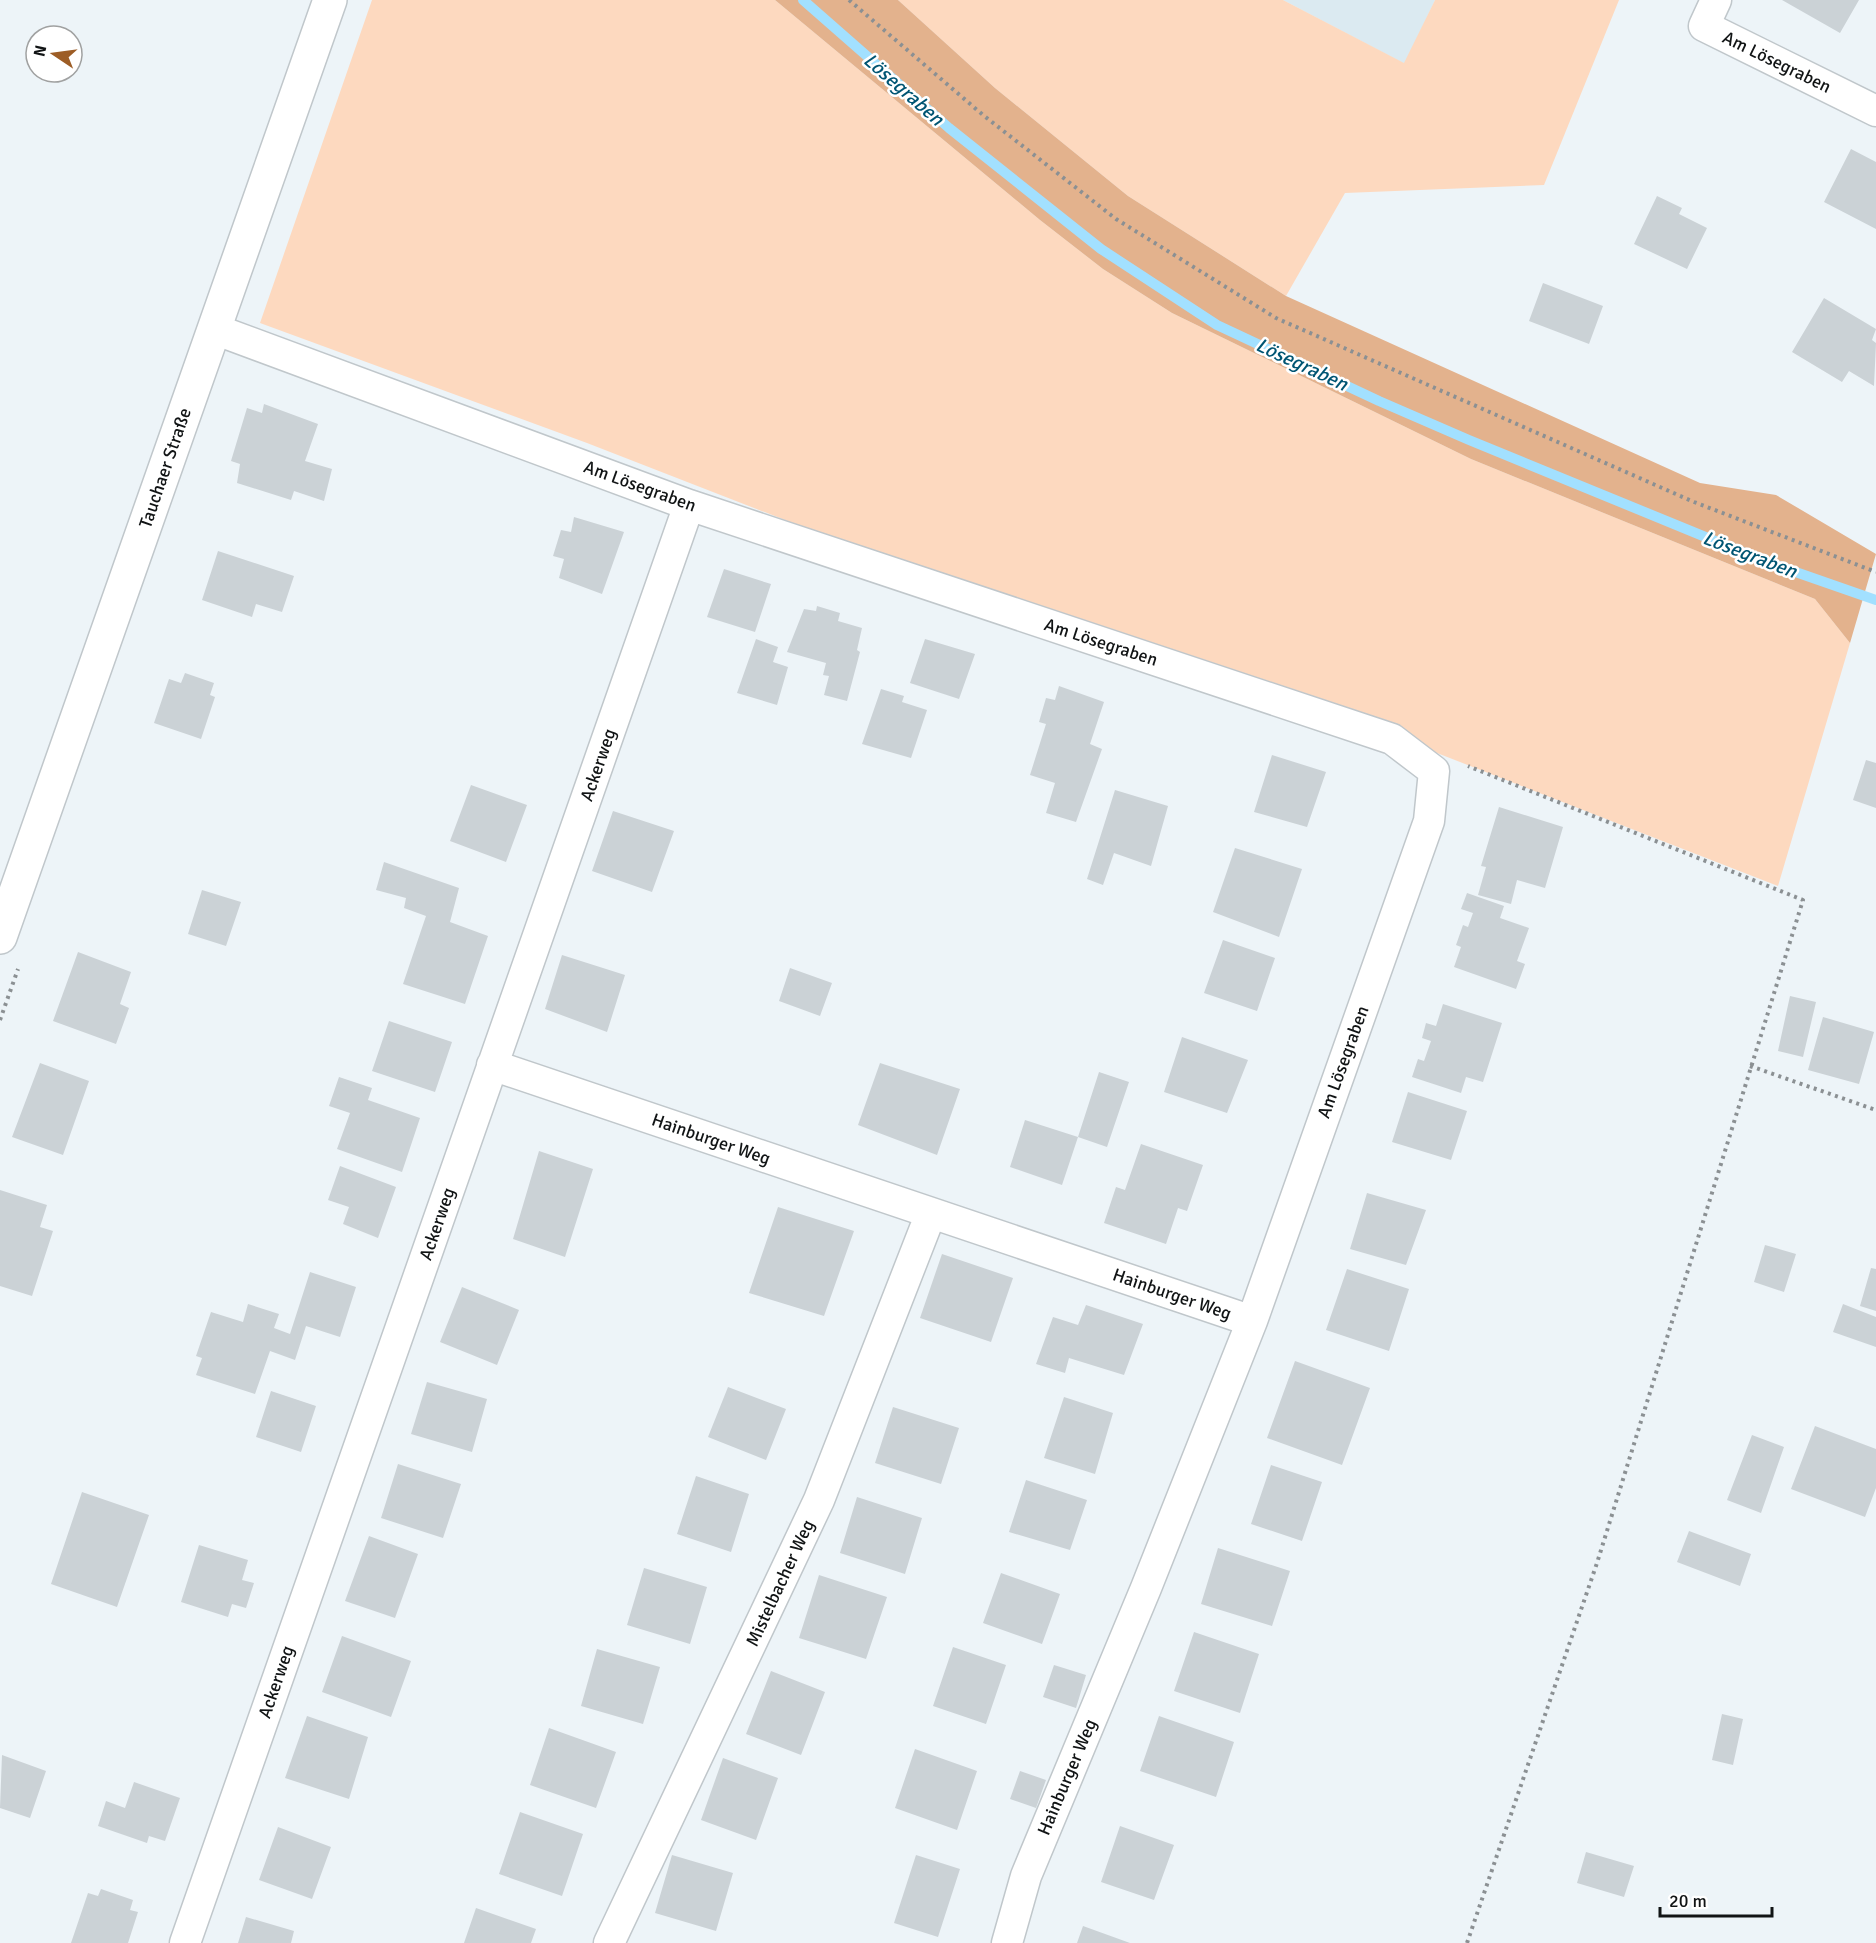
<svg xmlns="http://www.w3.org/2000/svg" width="1876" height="1943" font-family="Signika,sans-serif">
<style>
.built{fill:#dbeaf1}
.green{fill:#fdd9bf}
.forest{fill:#e3b28d}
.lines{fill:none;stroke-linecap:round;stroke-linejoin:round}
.stream{stroke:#a2e0ff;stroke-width:10}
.building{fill:#cbd2d6}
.minor-casing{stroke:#c0c7cb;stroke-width:33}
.secondary-casing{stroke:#c0c7cb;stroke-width:36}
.path{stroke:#8b9093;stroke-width:4;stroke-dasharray:3 4.5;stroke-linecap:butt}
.minor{stroke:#fff;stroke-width:30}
.secondary{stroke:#fff;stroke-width:33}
.labels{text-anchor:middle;stroke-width:5;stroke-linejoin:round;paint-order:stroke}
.street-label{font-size:18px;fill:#111415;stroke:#fff}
.water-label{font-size:20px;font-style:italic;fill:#005573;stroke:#fff}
</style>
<rect width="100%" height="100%" fill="#edf4f8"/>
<path class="built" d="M1283 0H1435L1405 64Z"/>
<path class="green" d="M372 0H775L1040 220 1103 269 1172 313 1471 459 1815 599 1850 643 1778 886 1419 746 1052 624 587 443 260 323Z
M898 0H1283L1404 63 1435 0H1619L1544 185 1345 193 1286 296 1128 196 995 88Z"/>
<path class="forest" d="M775 0H898L995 88 1128 196 1286 296 1700 483 1776 495 1876 554 1850 643 1815 599 1471 459 1172 313 1103 269 1040 220Z"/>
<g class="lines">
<path class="stream" d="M803 0 949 128 1101 249 1217 325 1379 401 1469 440 1764 561 1876 600"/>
</g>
<path class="building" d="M1782 0H1859L1840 33Z
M1851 149 1876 162V229L1824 202Z
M1657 196 1682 208 1679 214 1707 228 1687 269 1634 244Z
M1543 283 1603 306 1589 344 1529 321Z
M1824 298 1876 329 1872 340 1876 343 1874 386 1849 371 1842 382 1792 352Z
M264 404 318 424 305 461 332 469 324 501 294 491 291 500 237 483 240 464 231 461 247 408 262 413Z
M574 517 624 532 602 594 559 578 564 559 553 556 561 530 571 532Z
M218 551 294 576 282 612 256 604 252 617 202 600Z
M724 569 771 584 755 632 707 617Z
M817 606 840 613 838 621 862 628 857 650 860 652 847 701 824 695 829 676 823 675 826 663 787 652 804 609 816 611Z
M756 639 778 647 773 662 788 667 777 705 737 693Z
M925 639 975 654 959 699 910 683Z
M185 673 214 683 210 695 215 697 201 739 154 723 169 679 181 683Z
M1059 686 1104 702 1090 744 1102 749 1076 822 1046 813 1055 783 1030 775 1046 724 1039 722 1046 698 1055 700Z
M881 689 904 696 902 702 927 710 911 758 862 744Z
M1272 755 1326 772 1307 827 1254 812Z
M1866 760 1876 763V808L1853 800Z
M471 785 527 805 506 862 450 841Z
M1115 790 1168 806 1151 866 1114 853 1103 885 1087 879Z
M1499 807 1563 827 1545 888 1517 880 1511 904 1478 895 1486 867 1481 866Z
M613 811 674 831 652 892 592 871Z
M1235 848 1302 869 1279 937 1213 912Z
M384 862 459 888 450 922 488 936 465 1004 403 984 426 916 404 908 406 898 376 890Z
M202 890 241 902 226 946 188 934Z
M1467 893 1504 906 1500 918 1529 928 1517 961 1525 964 1516 989 1454 967 1461 947 1456 945 1463 925 1468 927 1473 913 1461 909Z
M1223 940 1275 958 1257 1011 1204 993Z
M78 952 131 972 120 1004 129 1008 116 1044 53 1021Z
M562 955 625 975 607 1032 545 1009Z
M790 968 832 983 820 1016 779 1001Z
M1790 996 1816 1002 1803 1057 1778 1051Z
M1443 1004 1502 1023 1483 1082 1466 1077 1461 1093 1412 1077 1418 1059 1424 1061 1431 1041 1422 1038 1426 1023 1436 1026Z
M1823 1017 1874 1032 1859 1084 1808 1070Z
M389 1021 452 1042 435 1092 372 1071Z
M1182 1037 1248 1060 1227 1113 1164 1092Z
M40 1063 89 1081 63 1155 12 1137Z
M880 1063 960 1089 937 1155 858 1125Z
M1099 1072 1129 1082 1107 1147 1078 1137Z
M339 1077 372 1088 368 1100 420 1118 402 1172 337 1149 350 1113 329 1106Z
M1408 1092 1467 1111 1451 1160 1392 1142Z
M1025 1120 1078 1137 1062 1185 1010 1167Z
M1141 1144 1203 1165 1187 1211 1178 1208 1166 1244 1104 1223 1116 1187 1125 1190Z
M539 1151 593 1169 565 1257 513 1239Z
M340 1166 396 1187 378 1238 343 1224 349 1207 328 1200Z
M0 1190 47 1205 40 1227 53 1231 32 1296 0 1286Z
M1367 1193 1426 1210 1406 1265 1350 1249Z
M778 1207 854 1231 824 1316 749 1293Z
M1765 1245 1796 1254 1784 1292 1754 1282Z
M942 1254 1013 1278 991 1342 920 1318Z
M1871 1268 1876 1269V1311L1860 1306Z
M1347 1269 1409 1289 1389 1351 1326 1330Z
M310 1272 356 1287 340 1337 306 1326 295 1360 270 1351 255 1394 196 1375 202 1358 196 1356 211 1312 243 1322 248 1304 279 1314 274 1328 290 1334Z
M462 1287 519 1310 497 1365 440 1342Z
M1843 1304 1876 1317V1347L1833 1332Z
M1086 1305 1143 1324 1124 1375 1069 1358 1065 1373 1036 1364 1053 1317 1078 1325Z
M1295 1361 1370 1388 1342 1465 1267 1438Z
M427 1382 487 1399 472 1452 411 1434Z
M728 1387 786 1409 766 1460 708 1437Z
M271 1391 316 1406 301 1452 256 1437Z
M1064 1397 1113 1413 1095 1474 1044 1458Z
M893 1407 959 1428 941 1484 875 1463Z
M1815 1426 1876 1449V1488L1865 1517 1791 1489Z
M1752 1435 1784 1447 1761 1513 1727 1500Z
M398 1464 461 1484 443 1538 381 1518Z
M1271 1465 1322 1482 1302 1541 1251 1524Z
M696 1476 749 1494 731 1552 677 1534Z
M1026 1480 1087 1500 1070 1550 1009 1532Z
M82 1492 149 1515 117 1607 51 1584Z
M857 1497 922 1518 905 1574 840 1553Z
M1689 1531 1751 1554 1740 1586 1677 1562Z
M369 1536 418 1554 395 1618 345 1601Z
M199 1545 248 1560 242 1580 254 1583 246 1608 232 1604 228 1617 181 1602Z
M1218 1548 1290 1571 1272 1626 1201 1604Z
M644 1568 707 1587 690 1644 627 1625Z
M1001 1573 1060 1594 1042 1644 983 1623Z
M819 1575 887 1597 866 1659 799 1638Z
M1194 1632 1259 1654 1240 1713 1174 1691Z
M342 1636 411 1661 391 1717 322 1692Z
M953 1647 1006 1665 986 1724 933 1706Z
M597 1649 660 1667 643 1724 581 1706Z
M1054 1665 1086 1675 1076 1708 1043 1697Z
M771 1671 825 1692 801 1755 746 1734Z
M1722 1714 1743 1719 1733 1765 1712 1760Z
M307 1716 368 1737 349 1799 285 1778Z
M1159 1716 1234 1742 1216 1797 1140 1771Z
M549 1728 616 1752 596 1808 530 1785Z
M915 1749 977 1771 957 1830 895 1808Z
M2 1755 46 1771 30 1818 0 1808Z
M723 1758 778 1778 756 1840 701 1820Z
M1020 1771 1046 1780 1036 1808 1010 1799Z
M134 1782 180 1798 165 1841 149 1836 147 1843 98 1826 106 1801 125 1808Z
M520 1812 583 1834 562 1896 499 1874Z
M1120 1826 1174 1845 1154 1900 1101 1882Z
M278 1827 331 1847 312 1899 259 1880Z
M1586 1852 1634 1866 1624 1897 1577 1883Z
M672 1855 733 1873 716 1931 655 1913Z
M916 1855 960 1869 938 1937 894 1923Z
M101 1889 133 1900 130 1910 138 1912 128 1943H71L88 1893 98 1896Z
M476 1908 536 1929 531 1943H464Z
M246 1917 294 1931 291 1943H238Z
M1083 1926 1130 1943H1077Z"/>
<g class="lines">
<defs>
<path id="minor" d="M1716 0 1704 26 1876 111
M214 329 689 505 1392 739 1434 771 1429 821 1252 1321
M492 1065 1252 1321 1146 1588 1026 1876 1007 1943
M185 1943 689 505
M609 1943 819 1500 931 1213"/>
<path id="secondary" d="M0 937 330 0"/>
</defs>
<use href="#minor" class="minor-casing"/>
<use href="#secondary" class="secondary-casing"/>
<path class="path" d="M849 0 983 115 1116 219 1276 318 1694 502 1876 572
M0 1020 18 969
M1750 1066 1876 1110
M1467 1943 1597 1563 1803 900 1468 766"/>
<use href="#minor" class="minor"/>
<use href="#secondary" class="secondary"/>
</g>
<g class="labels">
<g class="street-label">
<text transform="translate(1777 62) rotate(26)" y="6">Am Lösegraben</text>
<text transform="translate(165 468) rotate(-71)" y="6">Tauchaer Straße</text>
<text transform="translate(640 486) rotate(20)" y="6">Am Lösegraben</text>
<text transform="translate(1101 642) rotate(18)" y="6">Am Lösegraben</text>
<text transform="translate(598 765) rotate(-71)" y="6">Ackerweg</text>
<text transform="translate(1343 1062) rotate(-70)" y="6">Am Lösegraben</text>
<text transform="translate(711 1139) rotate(19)" y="6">Hainburger Weg</text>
<text transform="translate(437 1224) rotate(-71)" y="6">Ackerweg</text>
<text transform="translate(1172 1294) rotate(19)" y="6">Hainburger Weg</text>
<text transform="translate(780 1583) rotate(-65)" y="6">Mistelbacher Weg</text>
<text transform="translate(276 1682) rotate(-71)" y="6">Ackerweg</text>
<text transform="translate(1067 1777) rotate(-67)" y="6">Hainburger Weg</text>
</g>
<g class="water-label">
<text transform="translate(904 89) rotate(41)" y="7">Lösegraben</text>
<text transform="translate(1302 364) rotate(25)" y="7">Lösegraben</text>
<text transform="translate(1750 554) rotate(21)" y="7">Lösegraben</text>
</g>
</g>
<g transform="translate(54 54) rotate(283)"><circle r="28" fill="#ffffff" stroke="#a0a1a1" stroke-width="1.5"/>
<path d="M0-4.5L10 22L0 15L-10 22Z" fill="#9d5d26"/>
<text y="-9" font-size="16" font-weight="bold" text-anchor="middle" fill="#111415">N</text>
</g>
<path d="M1660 1907v9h112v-9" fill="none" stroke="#111415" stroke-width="3"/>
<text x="1669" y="1907" font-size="18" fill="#111415" stroke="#ffffff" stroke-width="4.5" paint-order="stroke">20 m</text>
</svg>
